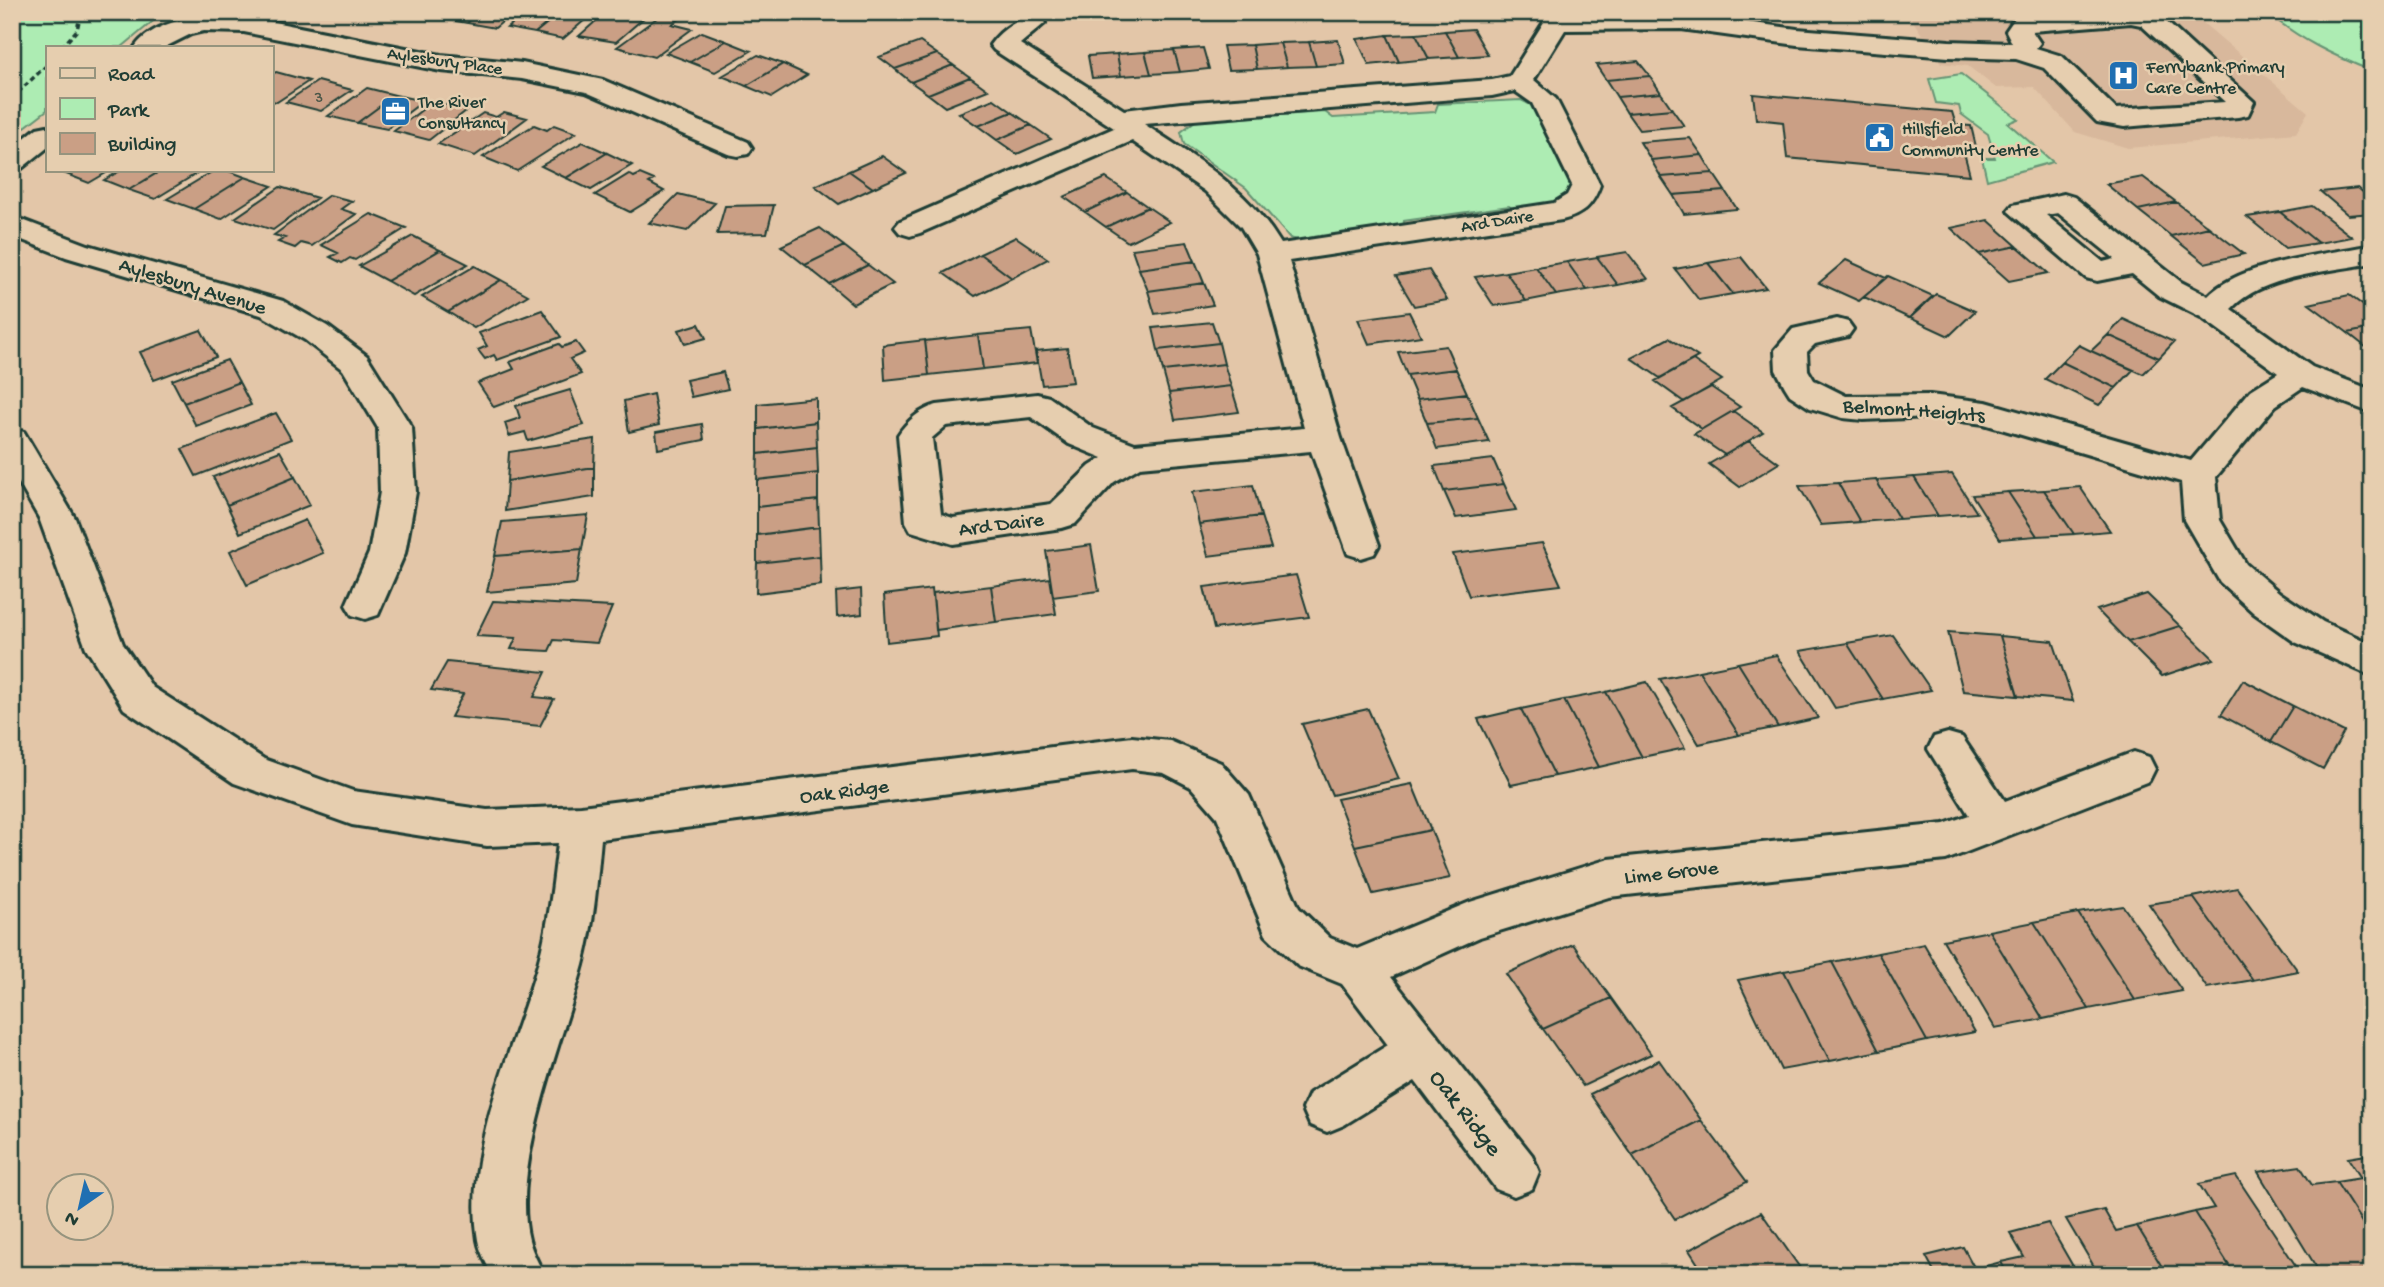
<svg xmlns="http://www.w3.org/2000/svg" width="2384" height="1287" font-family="'Gochi Hand',sans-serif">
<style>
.built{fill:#d8b89c}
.green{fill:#adecb3;stroke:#669474;stroke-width:2}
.building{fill:#ca9f85;stroke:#1f3d34;stroke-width:2}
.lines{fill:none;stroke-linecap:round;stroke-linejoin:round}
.minor-casing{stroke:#1f3d34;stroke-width:6}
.path{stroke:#1f3d34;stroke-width:3.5;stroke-dasharray:5 3.5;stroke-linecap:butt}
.minor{fill:#e6ceaf;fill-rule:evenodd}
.labels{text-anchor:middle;stroke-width:5;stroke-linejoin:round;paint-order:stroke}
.far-number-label{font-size:16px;fill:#4a5648}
.far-street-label{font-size:18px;fill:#1f3d34;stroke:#e6ceaf}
.far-poi-label{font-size:18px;fill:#1f3d34;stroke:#e6ceaf;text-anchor:start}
.street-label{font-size:21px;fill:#1f3d34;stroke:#e6ceaf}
.near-street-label{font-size:24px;fill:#1f3d34;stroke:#e6ceaf}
</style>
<rect width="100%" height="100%" fill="#e3c6a8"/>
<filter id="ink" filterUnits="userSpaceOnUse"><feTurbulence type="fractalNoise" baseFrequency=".0143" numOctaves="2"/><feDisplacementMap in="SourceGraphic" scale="14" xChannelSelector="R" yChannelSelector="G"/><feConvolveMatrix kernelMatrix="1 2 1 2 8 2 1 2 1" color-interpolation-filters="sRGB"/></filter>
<g filter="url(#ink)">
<path class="built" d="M1907 12H2190L2308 112 2296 133 2128 148 2075 132 2034 87 1996 88 1968 66 1941 63Z"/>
<path class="green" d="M12 12H164L122 47H47V110L12 137Z
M2267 12H2372V71C2334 56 2298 39 2267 12Z
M1961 74 2018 119 2008 123 2053 162 1987 180 1982 158H1995L1988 134 1961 114 1959 106 1936 103 1929 79Z
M1521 100 1539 109 1548 122 1541 125 1562 169 1572 170 1573 189 1562 202 1516 212 1509 206 1404 221 1403 230 1308 243 1290 238 1246 188 1184 144 1181 132 1195 121 1325 112 1333 118 1435 112 1438 104Z"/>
<path class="building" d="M447 12H480L467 23 439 18Z
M480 12H514L495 28 467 23Z
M527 12H561L535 33 507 28Z
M561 12H594L563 39 535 33Z
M606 12H627L646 16 616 42 579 36Z
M665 12 683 17 672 24 692 29 654 57 617 47Z
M1473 29 1488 55 1459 57 1445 31Z
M1445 31 1459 57 1429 59 1416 34Z
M702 32 726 41 690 62 666 53Z
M1416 34 1429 59 1399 62 1387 35Z
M1387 35 1399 62 1369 65 1357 39Z
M1338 40 1345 64 1316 66 1309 42Z
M726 41 751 51 715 72 690 62Z
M920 42 937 54 895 69 879 57Z
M1309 42 1316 66 1287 67 1280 43Z
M1280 43 1287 67 1257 69 1252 45Z
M1252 45 1257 69 1228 70 1223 46Z
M1203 48 1209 69 1180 72 1174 50Z
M1174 50 1180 72 1151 74 1145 52Z
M1145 52 1151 74 1121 76 1117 54Z
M937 54 953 65 911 82 895 69Z
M1117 54 1121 76 1092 78 1088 56Z
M758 55 783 64 746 86 722 76Z
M1638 61 1650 76 1606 80 1596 65Z
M783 64 807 75 772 97 746 86Z
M953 65 970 77 928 94 911 82Z
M276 72 309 81 277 102 271 101V75Z
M1650 76 1661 93 1617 97 1606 80Z
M970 77 988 90 945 107 928 94Z
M318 81 352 90 321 111 286 102Z
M367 88 395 95 357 123 328 116Z
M1661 93 1672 109 1627 113 1617 97Z
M1753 94 1952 112 1956 125 1971 126 1977 151 1963 149 1970 175 1787 158 1783 122 1756 119Z
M395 95 423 101 387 129 357 123Z
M994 99 1012 112 978 126 959 113Z
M449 102 471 107 429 140 394 131 431 103 444 106Z
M1672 109 1684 126 1639 130 1627 113Z
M504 112 527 118 475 156 438 144 483 113 496 117Z
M1012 112 1031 125 997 140 978 126Z
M534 125 547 130 554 125 576 133 517 171 483 157Z
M1031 125 1051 139 1017 154 997 140Z
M1690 138 1702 155 1651 160 1640 142Z
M583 142 607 153 566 178 541 166Z
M607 153 632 165 591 190 566 178Z
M1702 155 1713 173 1661 177 1651 160Z
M882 156 906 173 873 188 849 171Z
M56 170H111L89 183Z
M122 170H162L129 190 104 180Z
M162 170H202L155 199 129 190Z
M215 170H226L245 177 194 209 167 199Z
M849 171 873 188 839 204 815 186Z
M1713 173 1725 191 1673 195 1661 177Z
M629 174 634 177 640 174 654 180 649 183 664 191 630 212 595 195Z
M245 177 272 186 221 219 194 209Z
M2143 177 2176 202 2138 210 2106 184Z
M1106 178 1127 192 1085 212 1064 197Z
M280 187 317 198 273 230 235 218Z
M2358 188 2372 200V213L2348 215 2321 192Z
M1725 191 1737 209 1684 214 1673 195Z
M1127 192 1148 207 1106 227 1085 212Z
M678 194 715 203 687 231 649 223Z
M329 195 352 201 341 209 356 214 312 246 301 243 295 248 278 242 285 238 274 235Z
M2176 202 2209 227 2171 236 2138 210Z
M774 205 767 233 717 234 725 206Z
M2312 206 2352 237 2318 243 2280 212Z
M1148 207 1170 222 1128 242 1106 227Z
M2280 212 2318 243 2285 248 2247 217Z
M371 214 406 228 355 260 350 258 342 263 330 257 338 253 321 245Z
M1988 220 2017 246 1979 254 1951 228Z
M2209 227 2244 254 2205 263 2171 236Z
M820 228 844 246 805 265 781 246Z
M413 236 440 250 387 281 359 266Z
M1016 237 1048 259 1012 278 980 254Z
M1187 242 1195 261 1139 269 1132 249Z
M844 246 868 265 829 284 805 265Z
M2017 246 2048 273 2009 281 1979 254Z
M440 250 468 264 414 296 387 281Z
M1627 252 1648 279 1618 285 1597 257Z
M980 254 1012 278 975 296 943 273Z
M1597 257 1618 285 1587 290 1567 262Z
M1741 257 1766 288 1733 294 1708 263Z
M1846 260 1886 278 1859 301 1819 283Z
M1195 261 1204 283 1148 291 1139 269Z
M1567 262 1587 290 1556 295 1536 267Z
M1708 263 1733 294 1699 300 1675 269Z
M868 265 893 284 853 304 829 284Z
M475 266 501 280 448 312 422 297Z
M1536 267 1556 295 1526 301 1506 272Z
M1429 270 1447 300 1414 306 1396 276Z
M1506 272 1526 301 1494 306 1475 277Z
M1888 276 1933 296 1909 318 1864 297Z
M501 280 528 295 474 328 448 312Z
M1204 283 1213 305 1155 314 1148 291Z
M1936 294 1975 311 1949 336 1910 318Z
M2349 295 2372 312V328L2348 333 2309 304Z
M542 310 561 337 497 360 494 355 485 359 478 350 487 346 479 333Z
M1409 312 1421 336 1369 344 1358 319Z
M2123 319 2174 342 2159 358 2108 335Z
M1212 322 1219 343 1158 350 1153 328Z
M699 324 706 338 685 344 679 330Z
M2372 328V352L2348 333Z
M201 330 216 357 154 380 140 352Z
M1031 330 1037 363 983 369 978 335Z
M978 335 983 369 929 375 925 341Z
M2108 335 2159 358 2143 374 2091 351Z
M1669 338 1698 357 1660 378 1631 358Z
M925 340 929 375 885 380 883 345Z
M576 342 584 353 570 359 581 374 494 407 478 383 514 369 510 362 559 344 562 347Z
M1219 343 1224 364 1163 371 1158 350Z
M2079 345 2091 351 2133 370 2116 388 2062 362Z
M1446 346 1456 369 1407 375 1398 352Z
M1067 348 1073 382 1042 385 1036 351Z
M227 360 239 382 184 403 172 380Z
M1693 360 1722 380 1684 402 1655 381Z
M2062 362 2116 388 2099 405 2045 379Z
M1224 364 1231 386 1169 393 1163 371Z
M1456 369 1467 393 1417 399 1407 375Z
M723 372 728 389 691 397 686 380Z
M239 382 251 405 196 426 184 403Z
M1231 386 1239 412 1175 420 1169 393Z
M1711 387 1740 407 1702 429 1672 408Z
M570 390 584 425 528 441 525 432 509 436 505 423 520 418 516 406Z
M1467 393 1478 418 1427 423 1417 399Z
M653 394 659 425 629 432 624 401Z
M816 398V422L758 429V404Z
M1733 411 1763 432 1725 455 1694 434Z
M276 413 291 439 196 476 182 449Z
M1478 418 1489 442 1437 449 1427 423Z
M816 422 817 447 758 454V429Z
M702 424 704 440 658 449 656 432Z
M595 439 594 467 507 481 509 452Z
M1749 441 1779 463 1740 487 1709 464Z
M817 447 818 473 757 480 758 454Z
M280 451 295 477 227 505 213 477Z
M1493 459 1504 484 1444 491 1434 466Z
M594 467V497L505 511 507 481Z
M818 473V500L757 507V480Z
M1952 474 1977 513 1938 516 1914 477Z
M295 477 310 505 240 533 227 505Z
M1914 477 1938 516 1899 519 1876 480Z
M1876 480 1899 519 1860 522 1838 483Z
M1838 483 1860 522 1821 525 1799 486Z
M1504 484 1516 510 1456 518 1444 491Z
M1253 485 1261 516 1199 524 1192 492Z
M2080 487 2110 531 2074 534 2044 490Z
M2044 490 2074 534 2037 536 2008 492Z
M2008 492 2037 536 2000 539 1972 495Z
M818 500 819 527 757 535V507Z
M588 515 582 549 495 556 502 522Z
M1261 516 1271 548 1208 556 1199 524Z
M305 520 323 553 247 585 230 551Z
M819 527 820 556 757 563V535Z
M1542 543 1561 585 1469 596 1453 554Z
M1091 545 1099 591 1053 597 1046 551Z
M582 549 576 584 487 592 495 556Z
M820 556 821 585 756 593 757 563Z
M1296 575 1309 617 1214 629 1204 587Z
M1050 578 1056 614 996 622 991 586Z
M991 586 996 622 936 630 933 593Z
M861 589 862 614 837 617 836 592Z
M932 589 937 636 887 642 884 595Z
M2147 594 2180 626 2128 642 2097 610Z
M493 601 612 607 597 643 554 640 549 651 511 649 516 638 476 636Z
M2180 626 2214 659 2162 676 2128 642Z
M1948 632 2000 636 2018 696 1963 691Z
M1893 635 1931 690 1883 699 1847 643Z
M2000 636 2053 641 2073 701 2018 696Z
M1847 643 1883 699 1835 708 1800 651Z
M1776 655 1818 718 1778 727 1738 663Z
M447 662 546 672 534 697 554 699 540 726 451 717 463 694 431 690Z
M1738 663 1778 727 1739 735 1699 671Z
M1699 671 1739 735 1699 744 1660 679Z
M2243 680 2293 706 2271 742 2221 715Z
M1647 682 1685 748 1642 757 1606 692Z
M1606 692 1642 757 1599 767 1564 700Z
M1564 700 1599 767 1555 776 1521 709Z
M2293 706 2344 732 2323 769 2271 742Z
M1368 709 1399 779 1332 795 1302 724Z
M1521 709 1555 776 1511 785 1478 719Z
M1412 784 1431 830 1355 846 1337 799Z
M1431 830 1450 878 1373 894 1355 846Z
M2237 888 2298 971 2253 980 2193 897Z
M2193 897 2253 980 2207 988 2149 904Z
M2123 906 2182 991 2135 1000 2078 913Z
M2078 913 2135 1000 2089 1009 2034 922Z
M2034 922 2089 1009 2043 1019 1989 931Z
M1989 931 2043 1019 1995 1028 1943 940Z
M1573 944 1611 998 1543 1029 1506 974Z
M1924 944 1975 1032 1927 1041 1878 953Z
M1878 953 1927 1041 1879 1051 1832 962Z
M1832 962 1879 1051 1830 1061 1784 971Z
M1784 971 1830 1061 1781 1070 1738 980Z
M1611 998 1651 1054 1583 1086 1543 1029Z
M1659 1060 1701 1120 1632 1155 1590 1094Z
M1701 1120 1747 1182 1675 1219 1632 1155Z
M2372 1154V1238L2336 1182 2361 1178 2348 1158Z
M2300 1166 2312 1185 2336 1182 2372 1238V1270L2321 1275 2258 1172Z
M2236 1176 2302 1275H2235L2195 1212 2214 1208 2199 1184Z
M2104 1210 2116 1231 2137 1226 2167 1275H2099L2066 1219Z
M1761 1212 1805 1275H1705L1689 1250Z
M2195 1212 2235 1275H2167L2137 1226Z
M2048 1223 2078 1275H2008L2001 1262 2024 1257 2010 1233Z
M1963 1247 1975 1269 2001 1262 2008 1275H1936L1926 1256Z"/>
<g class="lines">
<defs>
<path id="minor" d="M1540 12 1681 13 1797 29 1949 41 2012 43 2006 31 2015 18 2024 15 2150 12 2159 15 2254 102 2248 115 2238 117 2124 127 2097 122 2044 68 2016 59 1949 57 1797 45 1681 29 1565 30 1534 80 1556 99 1600 185C1593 205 1583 215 1562 220L1289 261 1341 438 1379 545 1374 554 1361 558 1348 554 1311 451 1140 467 1114 482 1075 524 1062 528 953 544 911 531 906 522 898 435C907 421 921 409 937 405L1037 394 1049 397 1093 428 1135 444 1304 428 1257 254 1241 227 1205 191 1132 141 920 233 910 236 900 233 895 227 900 221 1114 128 994 50 990 45C1000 30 1023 13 1041 18L1045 23 1020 44 1124 110 1181 103 1492 80 1510 76 1544 22ZM2131 23 2141 25 2225 102 2116 109 2062 56 2036 48 2040 43 2032 31ZM1515 91 1532 103 1572 185 1567 195 1554 203 1281 244C1247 188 1197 159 1144 124L1492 96ZM1031 417 1069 444 1103 458 1090 466 1051 504 953 518 941 514 932 438 946 426Z
M216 15 244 16 441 55 522 63 603 80 748 142 752 148 748 154 738 156 728 154 586 92 522 79 441 71 244 32 204 31 191 34 165 47H135C151 24 190 16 216 15Z
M47 126V148L22 168 12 170V148L37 128Z
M2064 194 2074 197 2181 282 2208 296C2242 261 2324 255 2372 245V263C2328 272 2262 275 2231 309L2312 367 2372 390V413L2303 387 2275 406 2216 477 2220 520 2246 564 2280 593 2323 622 2372 644V676L2295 642 2254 613 2220 582 2184 520 2181 482 1984 424 1930 417 1863 420 1843 418 1810 408 1790 395 1785 387 1776 370 1775 350 1793 329 1837 319 1848 322 1853 329 1848 336 1815 344 1807 352 1808 370 1814 380 1846 396 1930 395 1986 402 2191 461 2251 390 2278 373 2201 317 2159 296 2132 274 2097 281 2086 278 2008 211 2013 205ZM2058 213 2115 259 2103 262 2046 215Z
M12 216 88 245 283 301 327 326 367 356 412 428 416 492 405 553 378 615 365 619 352 615 346 605 369 553 380 492 378 428 343 370 305 340 261 315 66 257 12 236Z
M12 429 24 432 75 518 123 644 152 687 264 759 353 791 487 810 581 806 1132 737 1170 741 1221 763 1249 795 1299 908 1330 938 1357 949 1470 902 1609 859 1944 824 1969 815 1928 749 1934 737 1948 733 1962 737 2005 801 2134 752 2149 757 2155 769 2149 781 1946 860 1609 897 1480 937 1391 977 1532 1155 1539 1172 1532 1189 1514 1196 1496 1189 1415 1081 1344 1125 1327 1132 1310 1125 1303 1109 1310 1093 1388 1045 1342 984 1298 966 1266 935 1217 817 1191 787 1164 773 1132 769 601 839C597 882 594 924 583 965 563 1040 510 1165 529 1240 532 1252 539 1264 544 1275H492C487 1264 480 1252 478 1240 463 1150 514 1049 538 964 549 924 553 884 558 843L487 846 352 825 234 783 124 709 86 648 39 518 12 471Z"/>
</defs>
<use href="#minor" class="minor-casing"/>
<path class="path" d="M62 47 77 30 81 12
M12 98 47 65"/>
<use href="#minor" class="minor"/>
</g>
</g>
<defs>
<symbol id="hospital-square" viewBox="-11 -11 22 22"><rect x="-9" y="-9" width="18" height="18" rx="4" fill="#1f6fb2" stroke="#e6ceaf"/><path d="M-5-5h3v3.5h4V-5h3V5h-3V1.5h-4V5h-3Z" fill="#fff"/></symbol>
<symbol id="office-square" viewBox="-11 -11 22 22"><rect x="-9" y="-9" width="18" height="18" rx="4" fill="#1f6fb2" stroke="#e6ceaf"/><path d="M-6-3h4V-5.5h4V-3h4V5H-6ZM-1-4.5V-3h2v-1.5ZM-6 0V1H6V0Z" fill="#fff"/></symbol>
<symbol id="civic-square" viewBox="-11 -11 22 22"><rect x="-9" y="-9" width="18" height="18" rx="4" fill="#1f6fb2" stroke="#e6ceaf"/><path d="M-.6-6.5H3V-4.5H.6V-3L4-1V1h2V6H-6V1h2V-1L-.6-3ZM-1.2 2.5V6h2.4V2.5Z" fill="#fff"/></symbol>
</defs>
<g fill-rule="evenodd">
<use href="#hospital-square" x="2106" y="58" width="35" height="35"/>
<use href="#office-square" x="378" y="94" width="35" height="35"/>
<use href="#civic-square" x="1862" y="120" width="35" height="35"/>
</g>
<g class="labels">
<g class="far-number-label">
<text x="319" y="102">3</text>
</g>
<g class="far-street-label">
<text transform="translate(445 60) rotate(8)" y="6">Aylesbury Place</text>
<text transform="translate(1497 220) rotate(-9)" y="6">Ard Daire</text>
</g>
<g class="far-poi-label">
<text x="2146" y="72">Ferrybank Primary<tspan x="2146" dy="21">Care Centre</tspan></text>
<text x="418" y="107">The River<tspan x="418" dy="21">Consultancy</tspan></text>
<text x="1902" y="134">Hillsfield<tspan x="1902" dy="21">Community Centre</tspan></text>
</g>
<g class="street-label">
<text transform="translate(193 285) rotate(17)" y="7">Aylesbury Avenue</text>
<text transform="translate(1914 409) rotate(4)" y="7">Belmont Heights</text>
<text transform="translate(1001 523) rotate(-7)" y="7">Ard Daire</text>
<text transform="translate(844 790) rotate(-7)" y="7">Oak Ridge</text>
<text transform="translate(1671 871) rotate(-6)" y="7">Lime Grove</text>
</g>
<g class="near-street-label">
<text transform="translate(1467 1112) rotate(52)" y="8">Oak Ridge</text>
</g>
</g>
<rect width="2384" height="1287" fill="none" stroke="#e6ceaf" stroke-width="42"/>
<rect x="21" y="21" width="2342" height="1245" fill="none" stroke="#1f3d34" stroke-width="2.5" filter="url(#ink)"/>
<rect x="46" y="46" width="228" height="126" fill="#e6ceaf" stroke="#96947e" stroke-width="2"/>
<rect x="60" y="68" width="35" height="10" fill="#e6ceaf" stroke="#96947e" stroke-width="2"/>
<text x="108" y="80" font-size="21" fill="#1f3d34">Road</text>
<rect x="60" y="98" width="35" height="21" fill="#adecb3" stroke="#96947e" stroke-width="2"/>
<text x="108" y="116" font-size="21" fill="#1f3d34">Park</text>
<rect x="60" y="133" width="35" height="21" fill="#ca9f85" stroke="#96947e" stroke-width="2"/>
<text x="108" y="150" font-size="21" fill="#1f3d34">Building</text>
<g transform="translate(80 1207) rotate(214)"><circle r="33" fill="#e6ceaf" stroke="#96947e" stroke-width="2"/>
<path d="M0-5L12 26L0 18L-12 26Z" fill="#1f6fb2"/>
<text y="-10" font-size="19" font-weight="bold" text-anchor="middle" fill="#1f3d34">N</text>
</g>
</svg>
